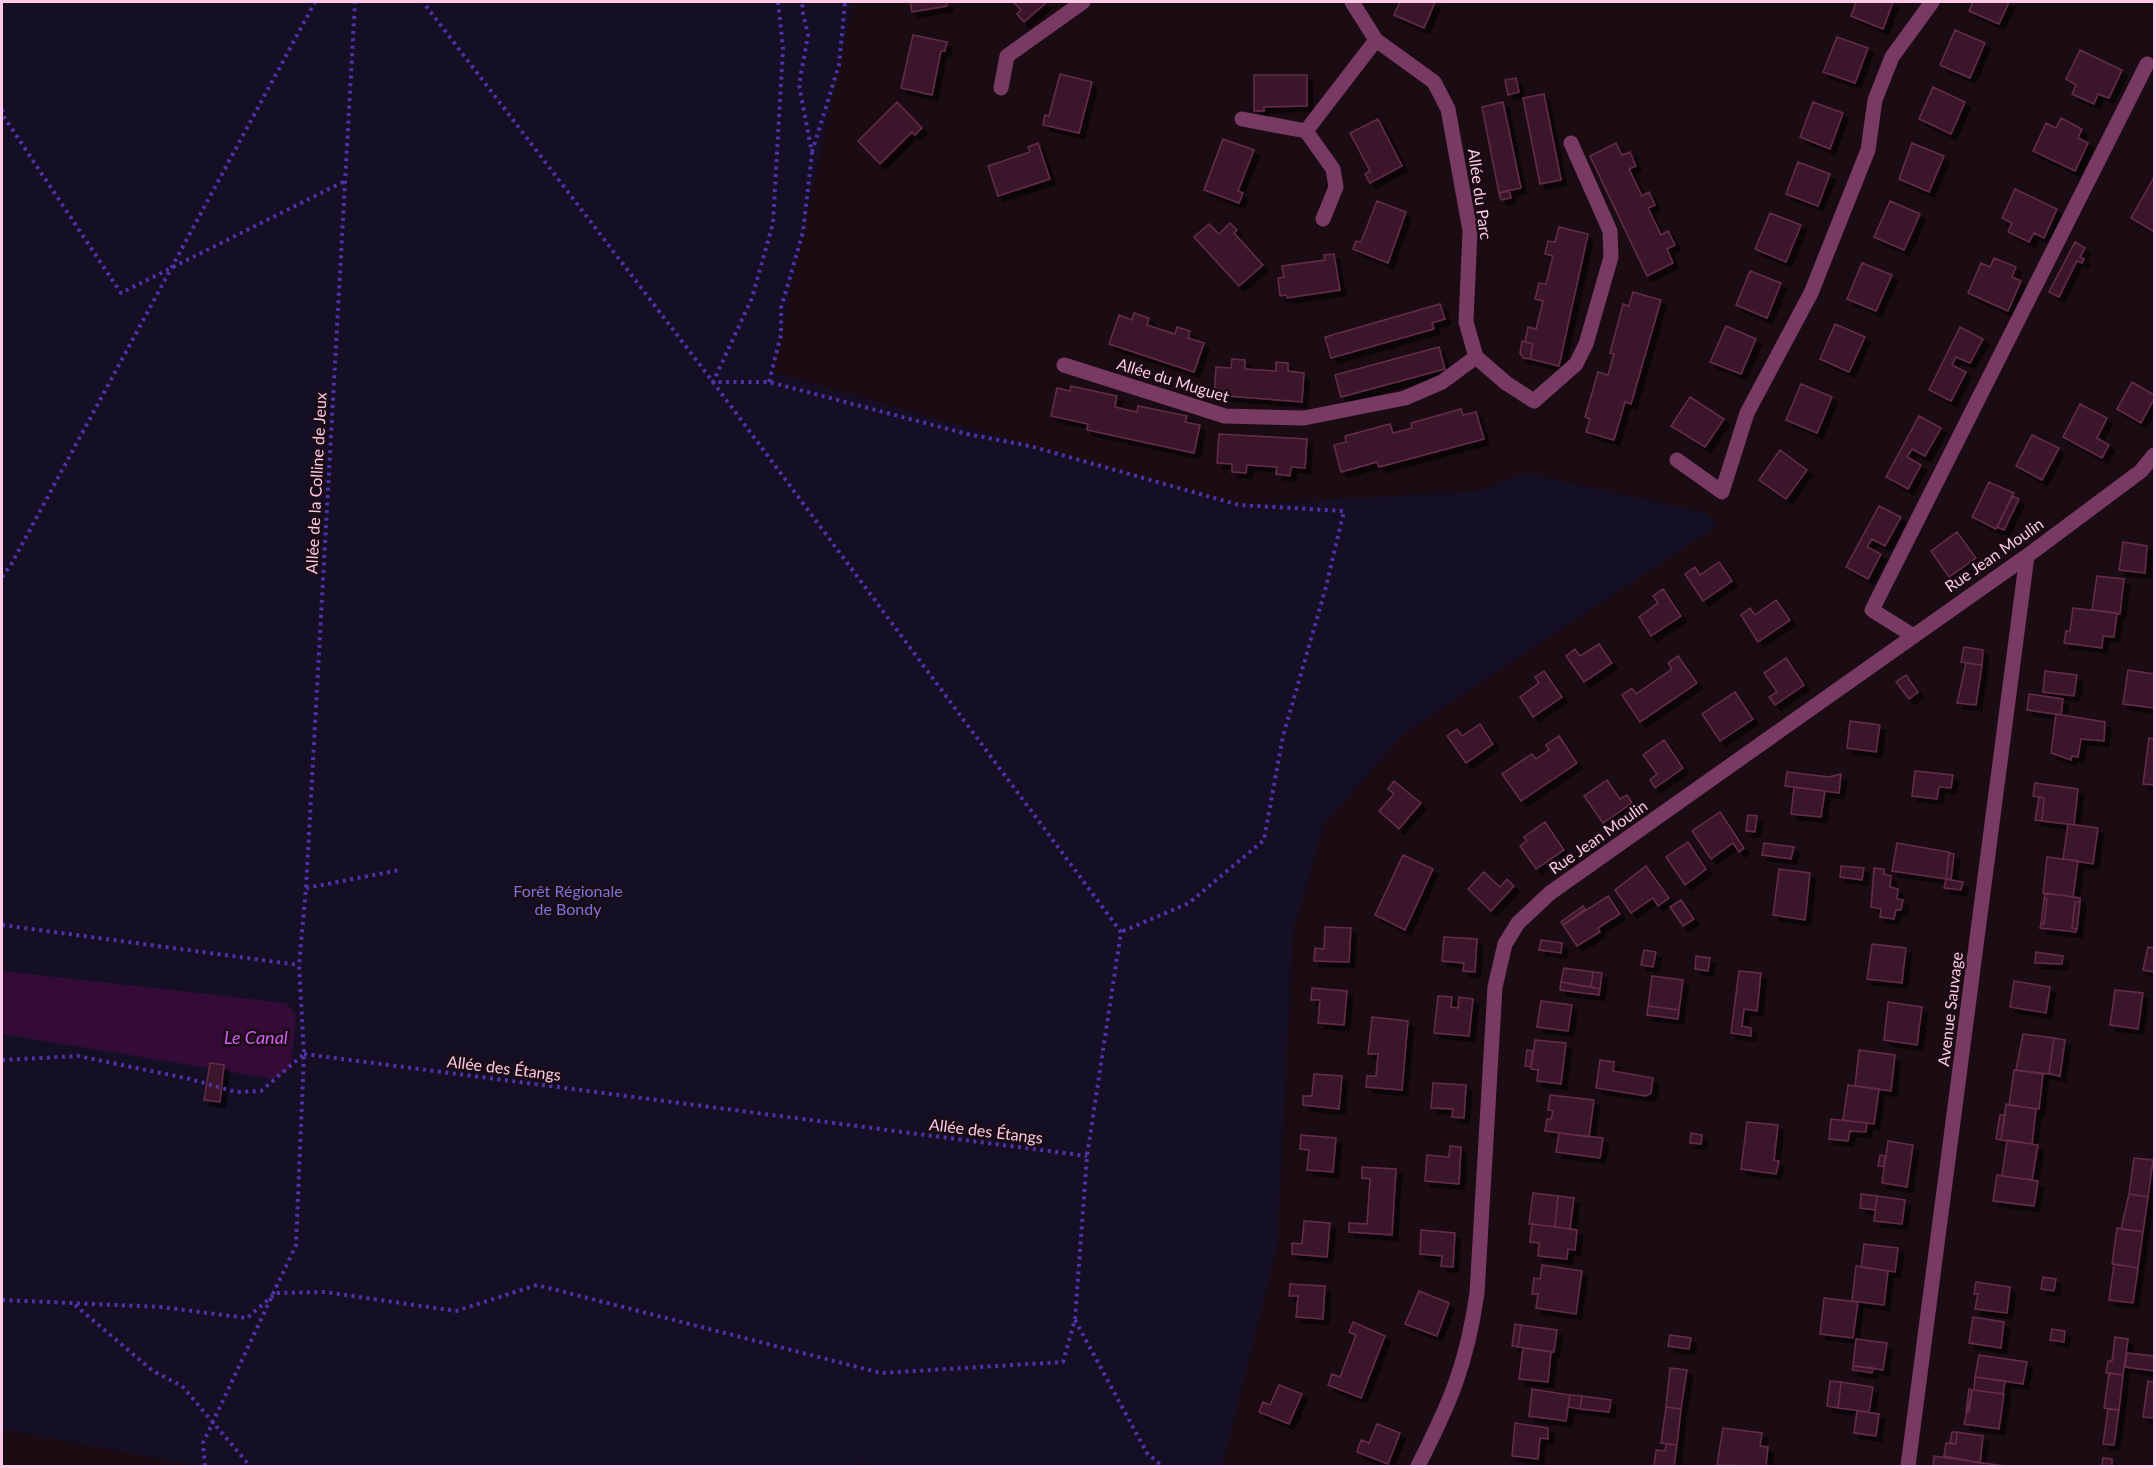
<svg xmlns="http://www.w3.org/2000/svg" width="2156" height="1468" font-family="Lato,sans-serif">
<style>
.green{fill:#150f25}
.water{fill:#330b36}
.building{fill:#3b192a;stroke:#662c49;stroke-width:1.5;filter:url(#shadow)}
.lines{fill:none;stroke-linecap:round;stroke-linejoin:round}
.path{stroke:#4f32a7;stroke-width:4;stroke-dasharray:3 4.5;stroke-linecap:butt}
.minor{stroke:#783963;stroke-width:15}
.labels{text-anchor:middle;stroke-width:5;stroke-linejoin:round;paint-order:stroke}
.street-label{font-size:16px;fill:#fcc9e7;stroke:#1b0c14}
.park-label{font-size:16px;fill:#7973dd;stroke:#1b0c14}
.water-label{font-size:18px;font-style:italic;fill:#d35df7;stroke:#1b0c14}
</style>
<defs>
<filter id="shadow"><feDropShadow dx="5.5" dy="5.5" stdDeviation="0" flood-color="#0009"/></filter>
</defs>
<rect width="100%" height="100%" fill="#1b0c14"/>
<path class="green" d="M2 2H853L773 372 1239 505 1479 491 1524 473 1706 513 1717 526 1404 733 1324 824 1293 930 1277 1247 1222 1466H885L857 1463 856 1466H198L2 1429Z"/>
<path class="water" d="M2 971 286 1003 296 1015 291 1069 274 1079 2 1034Z"/>
<path class="building" d="M910 2H947V6L912 12Z
M1013 2H1047L1024 22 1017 14 1021 10Z
M1400 2H1435L1424 28 1394 15Z
M1856 2H1893L1883 29 1851 16Z
M1973 2H2009L1999 24 1969 11Z
M1955 30 1985 43 1970 78 1940 65Z
M913 35 947 42 945 51H941L932 95 901 88Z
M1837 37 1868 48 1855 83 1823 72Z
M2080 50 2122 70 2109 98 2098 94 2094 104 2072 94 2076 85 2066 79Z
M1060 74 1092 82 1079 133 1043 125 1045 115 1049 116Z
M1254 75H1307V106L1264 107V111H1254Z
M1516 78 1519 92 1508 95 1505 80Z
M1933 87 1965 102 1951 134 1919 119Z
M1544 94 1561 180 1540 184 1523 98Z
M897 102 922 128 915 135 912 132 880 164 858 141Z
M1503 102 1521 188 1499 193 1482 107Z
M1813 102 1843 113 1830 149 1800 137Z
M2061 118 2082 129 2078 138 2088 143 2075 171 2033 151 2046 123 2056 128Z
M1378 119 1402 166 1370 183 1365 174 1370 171 1350 133Z
M1223 139 1254 150 1238 191 1243 193 1239 203 1204 190Z
M1038 143 1050 179 998 196 988 166 1030 152 1028 147Z
M1616 143 1622 155 1630 152 1636 166 1629 169 1642 196 1649 192 1655 205 1648 208 1661 235 1668 231 1675 245 1667 249 1673 263 1647 276 1590 156Z
M1912 143 1944 156 1929 192 1899 179Z
M1798 162 1830 174 1818 206 1786 194Z
M2154 177V232L2131 218Z
M2015 189 2057 209 2044 238 2034 233 2029 242 2008 232 2012 223 2002 218Z
M1509 190 1511 198 1501 200 1499 193Z
M1377 201 1406 212 1388 263 1353 249 1356 241 1361 242Z
M1890 201 1920 214 1904 250 1874 237Z
M1770 213 1801 225 1786 262 1755 249Z
M1230 223 1237 230 1234 233 1263 265 1239 286 1194 237 1209 224 1219 234Z
M1559 227 1588 234 1559 366 1530 359 1533 344 1525 342 1528 327 1536 329 1543 301 1535 299 1539 283 1546 284 1553 256 1545 254 1548 241 1555 242Z
M2075 242 2085 248 2080 257 2084 259 2082 263 2077 261 2059 297 2049 292Z
M1334 254 1340 290 1287 298 1286 295 1280 296 1278 278 1284 277 1282 266 1325 260 1324 255Z
M1994 258 2016 267 2012 277 2021 281 2008 311 1968 293 1981 263 1990 267Z
M1862 263 1892 275 1876 311 1847 299Z
M1750 271 1781 283 1767 318 1736 305Z
M1633 292 1661 300 1631 404 1625 402 1614 440 1586 432 1590 419 1585 417 1598 372 1608 375 1614 354 1610 353 1623 304 1629 306Z
M1440 304 1445 319 1432 323 1434 329 1331 358 1325 337Z
M1134 313 1149 318 1147 325 1175 334 1177 327 1190 331 1188 338 1204 343 1194 372 1109 344 1119 315 1132 320Z
M1835 324 1865 337 1849 372 1820 359Z
M1726 326 1756 339 1741 374 1710 362Z
M1960 327 1983 339 1970 363 1956 357 1952 365 1966 372 1951 401 1929 390Z
M1522 341 1533 344 1530 359 1523 358 1520 353Z
M1439 347 1445 369 1341 397 1335 375Z
M1232 359 1245 360V369L1276 371V362L1288 363V371L1304 373 1302 402 1214 395 1216 367 1231 368Z
M2132 382 2154 395V399L2141 423 2117 409Z
M1801 384 1832 397 1817 433 1786 420Z
M1071 386 1117 396 1115 407 1137 412 1138 406 1187 416 1185 422 1200 425 1194 453 1087 430 1088 424 1051 416 1057 388 1070 391Z
M1690 397 1724 419 1705 447 1671 426Z
M2080 404 2107 418 2097 438 2109 445 2102 458 2063 437Z
M1461 409 1463 415 1476 412 1484 439 1379 467 1377 462 1341 472 1334 445 1346 442 1345 436 1390 424 1393 433 1412 428 1411 423Z
M1919 416 1941 428 1925 456 1912 449 1907 457 1921 465 1908 489 1886 477Z
M1219 434 1307 439 1305 468 1291 467 1290 476 1276 474 1277 467 1247 465 1246 473 1232 472V464L1217 463Z
M2032 435 2059 448 2042 480 2016 466Z
M1780 450 1807 470 1786 499 1759 480Z
M1989 482 2014 493 1996 529 1972 517Z
M2012 496 2019 499 2004 530 1997 527Z
M1879 506 1901 517 1885 546 1872 539 1867 547 1881 554 1868 579 1846 567Z
M1957 532 1976 558 1949 577 1931 551Z
M2123 542 2147 546 2145 573 2119 570Z
M1719 562 1732 581 1703 601 1685 574 1695 567 1700 575Z
M2097 576 2124 579 2120 614 2092 610Z
M1663 589 1681 616 1651 636 1639 617 1658 603 1653 596Z
M1776 600 1790 620 1758 642 1741 615 1750 608 1755 615Z
M2073 608 2117 613 2114 637 2103 636 2102 648 2064 643 2066 631H2070Z
M1599 644 1612 663 1584 682 1566 656 1575 649 1580 656Z
M1964 647 1983 650 1982 665 1961 662Z
M1678 656 1697 683 1640 722 1622 695 1632 688 1636 694 1672 669 1668 663Z
M1786 658 1804 685 1775 705 1769 697 1777 692 1764 673Z
M1966 663 1982 665 1976 705 1957 703Z
M2128 670 2154 674V708L2123 704Z
M1544 671 1562 697 1533 717 1520 697 1539 683 1535 677Z
M2045 671 2077 675 2074 696 2043 692Z
M1906 675 1918 692 1909 699 1896 682Z
M1735 692 1753 719 1720 741 1702 714Z
M2029 694 2063 699 2061 715 2027 710Z
M2056 714 2105 722 2104 741 2081 739 2078 757 2072 756 2071 760 2051 753Z
M1850 721 1880 725 1876 752 1847 748Z
M1480 724 1493 744 1466 763 1447 736 1457 729 1462 736Z
M1559 736 1577 763 1521 801 1502 774 1532 754 1536 759 1549 750 1546 745Z
M2149 738 2154 739V785L2143 784Z
M1664 740 1683 768 1655 788 1650 780 1657 774 1643 755Z
M1915 771 1953 775 1951 788 1939 787 1937 799 1912 796Z
M1787 772 1829 777 1841 774 1839 793 1785 786Z
M1607 780 1620 799 1627 795 1632 803 1603 823 1584 796Z
M1394 781 1421 803 1399 829 1379 811 1394 794 1388 789Z
M2035 783 2078 789 2074 825 2042 821 2044 798 2033 796Z
M1794 787 1825 791 1821 817 1791 814Z
M2039 797 2044 798 2042 821 2035 820Z
M1720 812 1744 848 1739 852 1733 843 1711 859 1692 831Z
M1748 815 1757 816 1755 832 1746 831Z
M1545 822 1564 850 1536 869 1520 846 1527 841 1524 837Z
M2068 824 2098 828 2093 864 2063 859Z
M1688 842 1706 869 1685 885 1666 857Z
M1764 843 1794 847 1791 859 1762 855Z
M1897 843 1949 852 1946 879 1892 871Z
M1949 853 1954 854 1951 880 1946 879Z
M1403 855 1433 869 1405 930 1375 915Z
M2047 857 2078 861 2073 897 2043 893Z
M1646 866 1669 898 1658 906 1653 898 1631 913 1615 890Z
M1841 866 1864 868 1862 880 1840 877Z
M1874 868 1884 869V874L1891 876 1890 887 1898 889 1897 899 1903 900 1901 910H1896L1894 919 1880 917 1881 909 1871 907Z
M1779 869 1810 873 1805 920 1773 915Z
M1484 872 1500 887 1507 879 1514 886 1491 911 1468 889Z
M1946 879 1963 882 1961 890 1944 888Z
M2045 893 2080 898V902H2075L2072 928 2077 929 2076 932 2040 928 2041 924H2044L2047 899H2044Z
M1608 896 1620 914 1598 928 1600 932 1577 946 1563 925Z
M2044 899H2047L2044 924H2041Z
M1681 900 1694 919 1683 926 1670 907Z
M2075 902H2080L2077 929 2072 928Z
M1583 906 1585 909 1563 925 1561 922Z
M1325 927 1351 928 1349 962 1314 961 1315 948 1324 949Z
M1444 937 1477 939 1475 972 1463 971 1464 963 1442 961Z
M1541 940 1562 943 1561 953 1539 950Z
M1872 944 1906 948 1902 983 1867 979Z
M2148 947 2154 948V972L2143 970Z
M1644 950 1656 952 1653 967 1641 965Z
M2036 952 2063 956 2062 964 2035 963Z
M1696 956 1710 958 1708 971 1695 969Z
M1564 968 1593 972 1591 987 1561 982Z
M1739 971 1761 973 1757 1011 1744 1009 1742 1026 1751 1028V1036L1731 1033Z
M1593 972 1602 973 1600 989 1591 987Z
M1652 976 1683 980 1679 1010 1648 1006Z
M2014 981 2050 987 2046 1013 2010 1007Z
M1561 982 1600 989 1599 995 1560 990Z
M1312 988 1347 991 1344 1025 1318 1023 1320 1000H1311Z
M2115 990 2143 993 2138 1029 2110 1025Z
M1438 996 1452 997 1451 1007 1458 1008 1459 997 1473 999 1469 1036 1434 1033Z
M1541 1001 1572 1005 1568 1031 1537 1027Z
M1888 1002 1922 1007 1917 1045 1884 1040Z
M1648 1006 1679 1010 1678 1019 1647 1015Z
M1372 1017 1408 1021 1402 1090 1366 1087 1367 1076H1376L1378 1054H1368Z
M2023 1034 2054 1038 2049 1074 2016 1070Z
M2054 1038 2065 1040 2060 1076 2049 1074Z
M1535 1040 1566 1043 1561 1084 1537 1081 1538 1070 1531 1069Z
M1527 1050 1533 1051 1531 1067 1525 1066Z
M1859 1050 1895 1055 1891 1091 1855 1086Z
M1600 1060 1614 1062 1613 1071 1653 1078 1651 1093 1646 1096 1596 1088Z
M210 1063 224 1065 220 1102 204 1100Z
M2014 1070 2043 1074 2039 1109 2009 1105Z
M1314 1074 1342 1076 1339 1109 1303 1105V1096H1312Z
M1433 1083 1466 1085 1464 1118 1452 1117 1453 1109 1431 1108Z
M1848 1085 1879 1089 1874 1124 1843 1120Z
M1550 1095 1594 1100 1589 1137 1545 1131 1547 1119H1551L1553 1111 1548 1110Z
M2006 1104 2036 1109 2032 1144 2001 1140Z
M2000 1115H2005L2001 1140 1996 1139Z
M1831 1119 1867 1123 1866 1132 1850 1131 1848 1141 1829 1139Z
M1747 1122 1778 1125 1774 1160 1779 1161 1776 1174 1741 1169Z
M1559 1133 1603 1138 1600 1158 1556 1152Z
M1691 1133 1702 1135 1701 1144 1690 1143Z
M1301 1135 1336 1138 1333 1172 1307 1170 1309 1150 1300 1149Z
M2007 1140 2038 1145 2032 1180 2002 1176Z
M1888 1141 1913 1145 1907 1187 1882 1183Z
M1450 1146 1461 1147 1459 1184 1425 1181 1427 1155 1449 1157Z
M1880 1155 1885 1156 1884 1167 1878 1166Z
M2134 1158 2153 1160 2148 1197 2129 1194Z
M1362 1167 1396 1169 1392 1235 1349 1232V1223L1367 1224 1370 1179 1362 1178Z
M1997 1175 2038 1181 2034 1206 1993 1201Z
M1533 1193 1558 1196 1555 1227 1529 1224Z
M1861 1194 1877 1196 1875 1210 1860 1208Z
M2129 1194 2148 1197 2143 1232 2121 1229Z
M1558 1196 1574 1198 1570 1229 1555 1227Z
M1877 1196 1905 1200 1902 1224 1874 1221Z
M1304 1221 1330 1223 1327 1257 1292 1254V1243L1302 1244Z
M1532 1224 1577 1230 1575 1250 1568 1249 1567 1259 1538 1256 1539 1243 1530 1242Z
M2117 1228 2143 1232 2138 1268 2112 1264Z
M1421 1230 1455 1233 1453 1267 1441 1266 1442 1256 1420 1254Z
M1864 1244 1898 1248 1895 1272 1861 1267Z
M2114 1264 2138 1268 2133 1303 2109 1300Z
M1542 1265 1582 1271 1576 1314 1536 1308 1538 1294H1532L1534 1278 1540 1279Z
M1856 1266 1888 1271 1884 1305 1852 1301Z
M2043 1277 2056 1279 2054 1291 2041 1289Z
M1976 1282 2010 1287 2007 1313 1975 1309 1978 1294H1974Z
M1290 1284 1325 1286 1323 1319 1296 1317 1298 1296H1289Z
M1419 1291 1449 1303 1437 1336 1405 1324Z
M1824 1298 1858 1302 1853 1338 1820 1334Z
M1973 1317 2004 1322 2001 1348 1969 1343Z
M1353 1322 1385 1336 1361 1398 1328 1385 1332 1374 1340 1377 1356 1335 1349 1332Z
M1515 1324 1521 1325 1518 1347 1512 1346Z
M1521 1325 1557 1330 1554 1352 1518 1347Z
M2052 1329 2065 1331 2064 1342 2050 1340Z
M1670 1335 1691 1338 1689 1349 1668 1346Z
M2115 1337 2128 1339 2123 1375 2106 1373 2108 1361H2112Z
M1856 1339 1887 1343 1883 1370 1853 1366Z
M1523 1348 1551 1352 1548 1382 1519 1379Z
M2127 1353 2154 1356V1371L2125 1367Z
M1979 1355 2027 1362 2023 1384 1975 1377Z
M1853 1366 1873 1368 1872 1373 1852 1370Z
M1670 1368 1687 1370 1681 1409 1666 1407Z
M2109 1373 2123 1375 2119 1410 2104 1408Z
M1975 1377 2005 1381 2003 1394 1974 1390Z
M1830 1381 1841 1382 1838 1408 1827 1406Z
M2148 1381 2154 1382V1418L2143 1417Z
M1841 1382 1873 1387 1869 1412 1838 1408Z
M1279 1385 1302 1394 1289 1424 1259 1412 1263 1402 1270 1405Z
M1532 1389 1570 1395 1566 1421 1529 1416Z
M1969 1389 1972 1390 1969 1412H1966Z
M1972 1390 2004 1394 1999 1429 1964 1424Z
M1570 1395 1582 1396 1580 1409 1568 1407Z
M1582 1396 1611 1400 1609 1412 1580 1409Z
M1666 1407 1681 1409 1677 1445 1661 1443Z
M2108 1409 2119 1410 2114 1445 2103 1444Z
M1857 1411 1879 1414 1876 1436 1854 1433Z
M1515 1423 1548 1428V1439L1540 1438 1538 1459 1512 1456Z
M1377 1424 1400 1433 1388 1464 1357 1452 1361 1440 1369 1443Z
M1723 1428 1762 1433 1760 1446 1768 1447 1766 1466 1717 1465Z
M1952 1432H1957L1956 1444 1950 1443Z
M1957 1432 1983 1436 1980 1463 1944 1456 1946 1443 1956 1444Z
M1666 1444 1677 1445 1674 1466H1654L1656 1450 1665 1451Z
M1934 1456 2005 1466H1933Z
M2103 1458 2112 1459V1466H2102Z"/>
<g class="lines">
<path class="path" d="M778 2 783 48 773 223 752 298 713 382H769L967 434 1030 446 1239 505 1344 511 1326 587 1283 736 1264 840 1189 903 1121 932
M2 109 4 117 121 293 345 181
M812 152 839 65 845 2
M769 382 781 335V308L803 232 812 153 799 85 808 35 802 9 803 2
M2 577 12 563 315 2
M306 888 400 870
M2 925 299 965
M304 1054 1087 1156
M2 1060 78 1056 190 1079 236 1092 261 1091 304 1054
M2 1300 161 1307 247 1318 276 1293 325 1292 456 1311 537 1285 881 1373 1063 1362 1075 1319 1087 1156 1121 932 713 382 423 2
M75 1305 153 1371 182 1386 250 1466
M1075 1320 1147 1453 1162 1466
M205 1466 203 1443 296 1245 304 1054 299 965 306 888 355 2"/>
<path class="minor" d="M1352 2 1376 40 1434 82 1448 109 1470 231 1466 322 1476 357 1506 383 1534 401 1576 364 1586 344 1611 257 1610 231 1571 143
M1001 88 1007 56 1083 2
M1242 119 1306 131 1333 169 1336 187 1323 219
M1306 131 1376 40
M1064 365 1225 416 1304 418 1405 398 1442 382 1476 357
M1677 460 1722 492 1747 413 1811 293 1868 150 1875 100 1892 57 1932 2
M1912 635 1872 610 2147 64
M1418 1466C1450 1403 1467 1364 1477 1293L1495 987 1505 944 1518 923 1550 893 2027 556 2141 471 2154 455
M1908 1466 2027 556"/>
</g>
<g class="labels">
<g class="street-label">
<text transform="translate(1480 194) rotate(82)" y="6">Allée du Parc</text>
<text transform="translate(1173 380) rotate(17)" y="6">Allée du Muguet</text>
<text transform="translate(316 483) rotate(-87)" y="6">Allée de la Colline de Jeux</text>
<text transform="translate(1994 555) rotate(-35)" y="6">Rue Jean Moulin</text>
<text transform="translate(1598 837) rotate(-35)" y="6">Rue Jean Moulin</text>
<text transform="translate(1950 1009) rotate(-83)" y="6">Avenue Sauvage</text>
<text transform="translate(504 1068) rotate(7)" y="6">Allée des Étangs</text>
<text transform="translate(986 1131) rotate(7)" y="6">Allée des Étangs</text>
</g>
<g class="park-label">
<text x="568" y="897">Forêt Régionale<tspan x="568" dy="18">de Bondy</tspan></text>
</g>
<g class="water-label">
<text x="256" y="1044">Le Canal</text>
</g>
</g>
<rect width="2156" height="1468" fill="none" stroke="#fcc9e7" stroke-width="6"/>
</svg>
